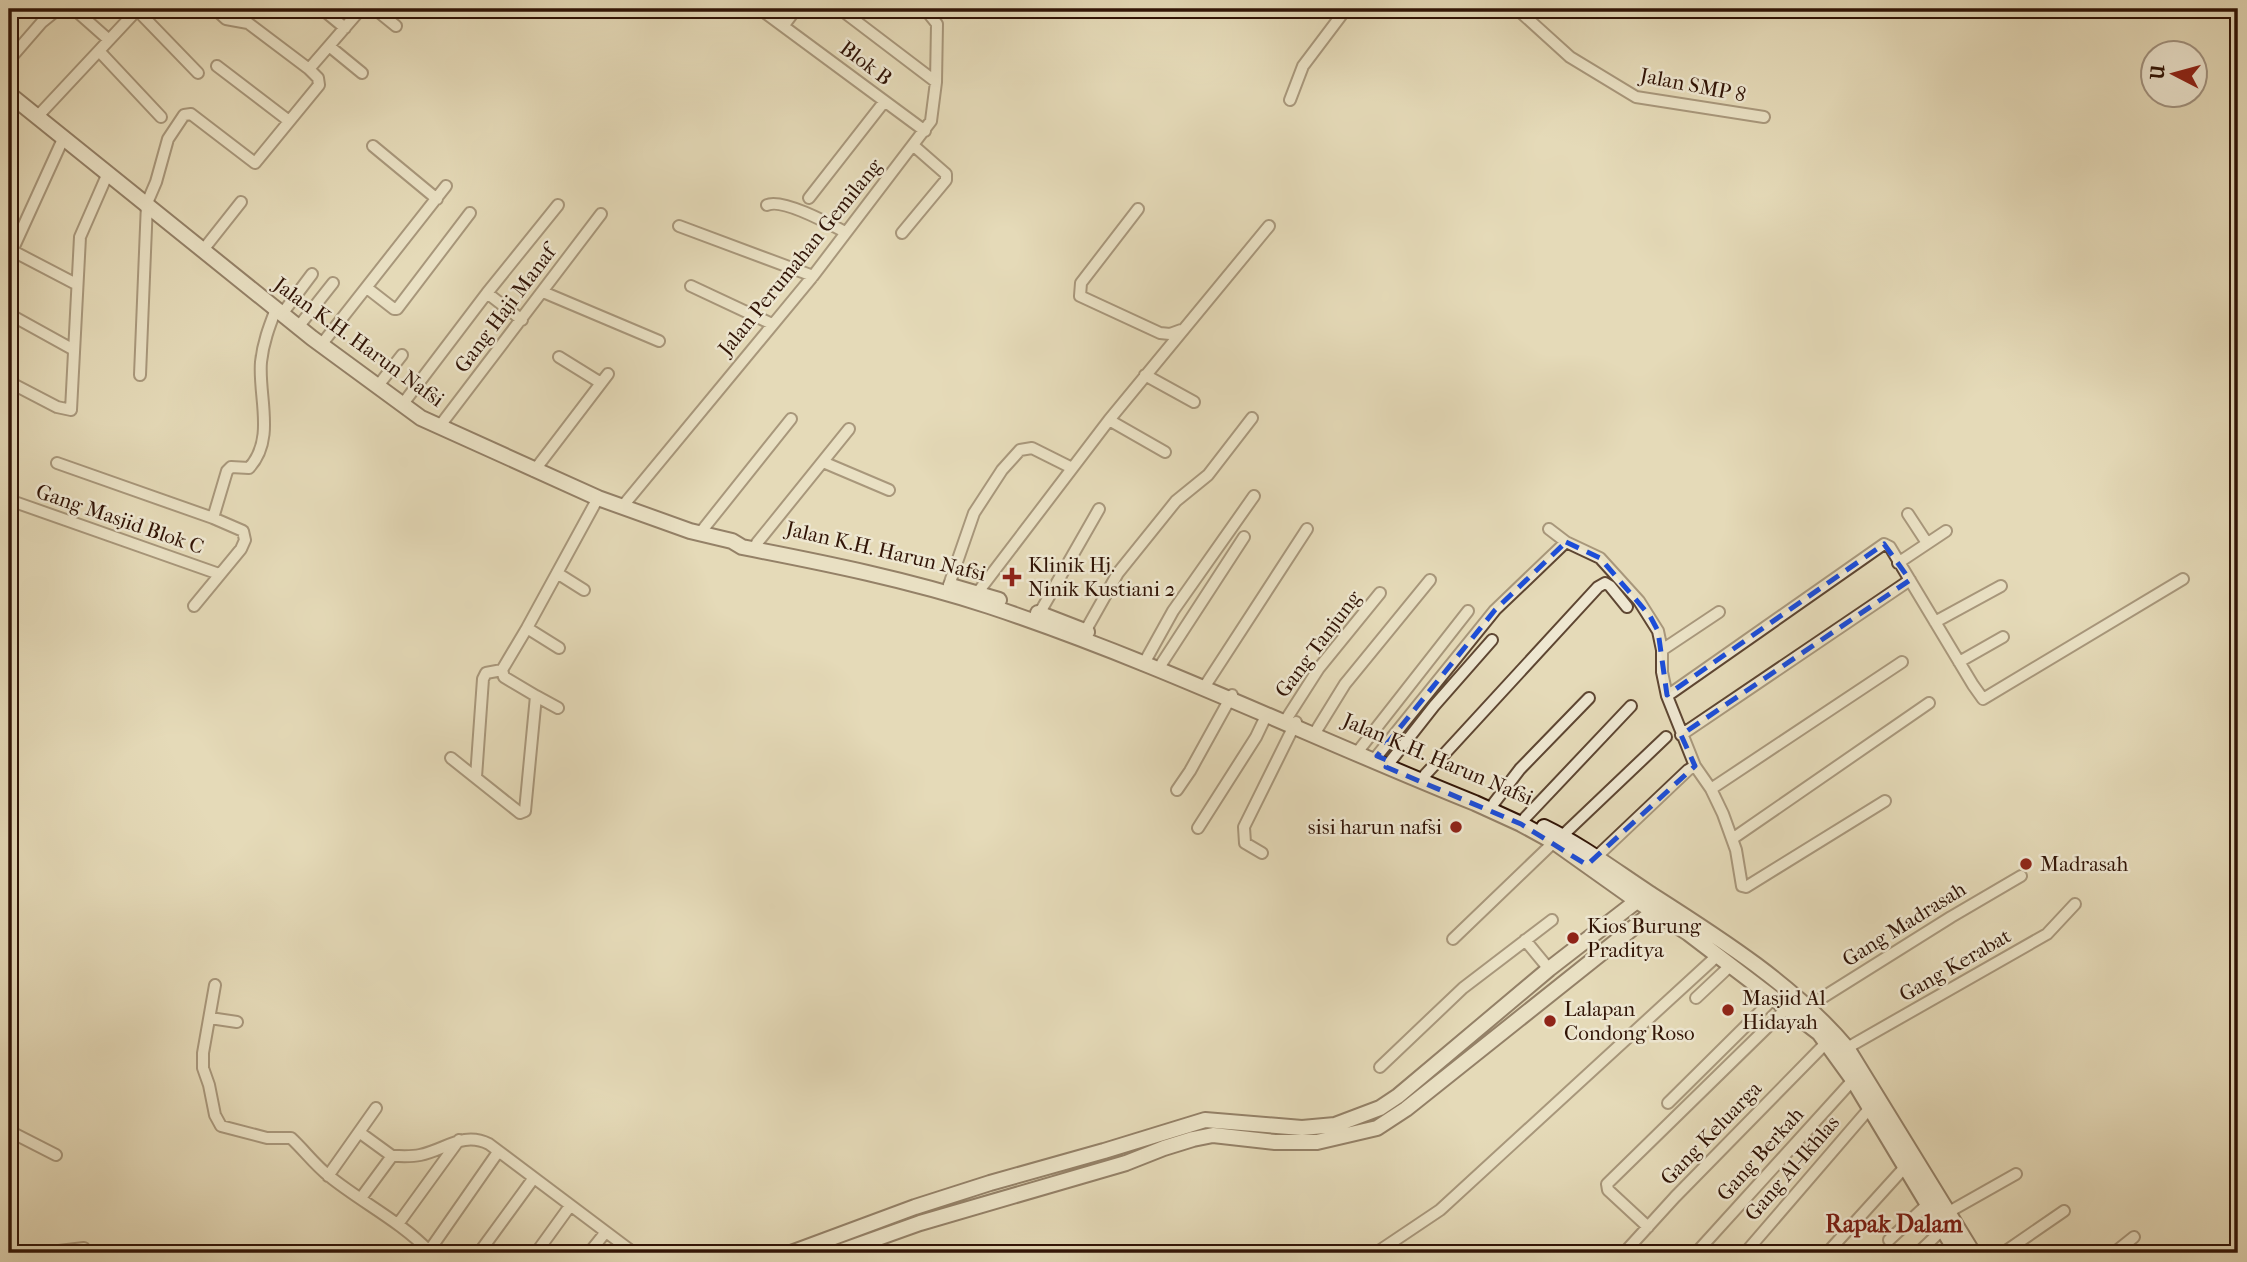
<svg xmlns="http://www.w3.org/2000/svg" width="2247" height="1262" font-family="'IM FELL French Canon',serif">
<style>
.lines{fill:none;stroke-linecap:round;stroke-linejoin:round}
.minor-casing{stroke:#5e4632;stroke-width:14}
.secondary-casing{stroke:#311406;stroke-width:18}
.minor{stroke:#eee7d1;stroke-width:10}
.secondary{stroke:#eee7d1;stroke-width:14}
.marked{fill:none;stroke:#1d4ed8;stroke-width:5;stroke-dasharray:14 9;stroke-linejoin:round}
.poi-dot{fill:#8f2418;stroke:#eee7d1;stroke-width:2.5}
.labels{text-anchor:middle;stroke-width:5;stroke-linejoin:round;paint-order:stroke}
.street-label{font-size:21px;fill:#311406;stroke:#eee7d1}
.poi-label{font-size:21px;fill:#311406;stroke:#eee7d1;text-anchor:start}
.quarter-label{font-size:24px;font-weight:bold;fill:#7a1f14;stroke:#eee7d1}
</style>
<rect width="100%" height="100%" fill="#e5dab8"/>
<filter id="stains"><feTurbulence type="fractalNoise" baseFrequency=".00286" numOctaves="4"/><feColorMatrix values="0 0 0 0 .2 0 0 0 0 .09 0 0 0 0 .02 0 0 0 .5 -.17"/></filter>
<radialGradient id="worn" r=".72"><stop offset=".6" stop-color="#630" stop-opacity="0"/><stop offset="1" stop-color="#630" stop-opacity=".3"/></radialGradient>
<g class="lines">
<defs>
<path id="minor" d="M74 9 109 40
M322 9 345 28
M375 9 396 26
M760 9 925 131
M840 9 936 82
M1517 9 1570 57 1636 97 1764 117
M137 10 198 73
M784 25 796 9
M329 46 362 73
M100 52 161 117
M9 60 42 22 58 9
M217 66 289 121
M309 69 361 9
M1290 100 1303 66 1346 9
M37 117 138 9
M373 146 437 199
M809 198 884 102
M767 205C782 198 830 224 845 232
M1138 209 1081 283 1080 296 1160 333 1170 334 1181 330
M679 226 813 276
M902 233 946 180V174L914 146
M9 249 76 284
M203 250 241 202
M12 251 63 139
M691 286 772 324
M367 288 394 309H397L470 213
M543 292 659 341
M487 293 522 320
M9 314 74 350
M282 314 312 274
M299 326 333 283
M321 345 446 186
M559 357 601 383
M140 375 147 203 156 182 168 139 184 115 191 114 255 163 319 85 318 78 309 69 248 23 226 19 215 9
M1145 375 1194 402
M9 382 57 407 71 410 80 237 108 173
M377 387 402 355
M402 405 487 293 558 205
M1109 420 1165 452
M439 427 601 214
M823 462 889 490
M57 463 213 518
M534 471 608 374
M9 500 219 574
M622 507 813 276 931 121 936 82 937 24 925 9
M1908 514 1927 543
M1549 529 1566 542 1600 558 1639 601 1658 631 1662 650V672L1667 696 1695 766 1711 789 1723 814 1736 850 1742 886 1746 887 1885 801
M700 533 791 419
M757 543 849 429
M1898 563 1946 531
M557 573 584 590
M949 585 974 513 1002 470 1020 450 1032 448 1072 468
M978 592 1109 420 1269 226
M194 606 241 549 245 540 243 531 213 518 227 471 231 467 249 468C276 439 258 396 261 362 263 343 269 327 276 309
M1039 614 1099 509
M1935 622 2001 586
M527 628 559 648
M1082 637 1118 573 1176 501 1208 475 1252 418
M1662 650 1719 612
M1959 662 2003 637
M1162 663 1244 537
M1143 665 1173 611 1254 496
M1203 689 1307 529
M536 696 558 708
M1667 696 1884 544 1890 547 1973 685 1983 699 2183 579
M1287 718 1319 668 1380 593
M1316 731 1345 684 1430 580
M1681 735 1910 580
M1359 750 1468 611
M1377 756 1495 610 1566 542
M451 758 520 813 525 811 536 696 504 677 502 670 527 628 598 498
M1386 767 1434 706 1492 640
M1425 775 1598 587 1605 583 1610 586 1627 607
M476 777 483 679 486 673 502 670
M1711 789 1902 662
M1177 790 1190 771 1232 695
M1494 803 1520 769 1589 698
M1525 818 1631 706
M1198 828 1256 737 1266 716
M1562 836 1666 737
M1732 837H1735L1929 703
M1262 853 1245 843 1244 827 1296 722
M1592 861 1688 770 1695 766
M1453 939 1554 842
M1525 940 1549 969
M215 985 203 1053V1068L209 1085 215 1115 221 1126 267 1138H291C304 1150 315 1165 329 1176 361 1202 400 1221 429 1251L427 1253
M1696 998 1730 966
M1809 1006 1951 917 2021 876
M210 1018 237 1022
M1847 1048 2047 934 2075 904
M1380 1067 1463 988 1552 920
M1668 1103 1773 999
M9 1131 56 1155
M359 1132 392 1156
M328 1176 376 1108
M361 1198 392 1156C401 1156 411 1157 420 1155 445 1150 463 1131 489 1144L634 1253
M1947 1213 2016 1174
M398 1224 459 1140
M1648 1227 1608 1190 1607 1184 1786 1009
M1889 1240 1928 1204
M429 1251 498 1152
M42 1253 84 1248
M479 1253 533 1179
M536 1253 570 1206
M589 1253 605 1233
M1376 1253 1440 1210 1718 955
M1624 1253 1675 1197 1827 1042
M1696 1253 1853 1080
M1745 1253 1869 1109
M1827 1253 1905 1167
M1918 1253 1943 1229
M2003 1253 2064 1211
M2114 1253 2134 1237"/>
<path id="secondary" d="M9 94 312 338 421 418 598 498 690 531 732 541 742 547C825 563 909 580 989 606 1155 661 1313 738 1475 803L1521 824 1554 842 1637 901 1688 933 1819 1033 1853 1080 1957 1253
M951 586 999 600
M1038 613 1087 632
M1544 827C1581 845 1614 870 1649 893 1718 937 1794 985 1847 1048L1973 1253
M791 1253 915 1207 990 1183 1104 1151 1205 1120 1302 1128 1335 1125 1380 1108 1398 1096 1549 969 1642 897
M836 1253 920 1223 1126 1163 1164 1148 1193 1139 1213 1135 1275 1142H1317L1377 1128 1406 1109 1658 908"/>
</defs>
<use href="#minor" class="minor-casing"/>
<use href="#secondary" class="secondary-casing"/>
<use href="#minor" class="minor"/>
<use href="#secondary" class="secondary"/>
</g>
<path d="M0 0H2247V1262H0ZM1566 542 1600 558 1650 616 1658 631 1667 695 1884 544 1910 580 1681 735 1695 766 1587 865 1521 824 1386 767 1389 761 1377 756 1495 610Z" fill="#e5dab8" fill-opacity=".55" fill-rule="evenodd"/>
<path class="marked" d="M1566 542 1600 558 1650 616 1658 631 1667 695 1884 544 1910 580 1681 735 1695 766 1587 865 1521 824 1386 767 1389 761 1377 756 1495 610Z"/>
<g class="poi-dot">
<path d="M1008.5 566.5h7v7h7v7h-7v7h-7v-7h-7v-7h7z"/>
<circle cx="1456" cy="827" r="7"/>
<circle cx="2026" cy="864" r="7"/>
<circle cx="1573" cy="938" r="7"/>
<circle cx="1728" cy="1010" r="7"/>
<circle cx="1550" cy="1021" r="7"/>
</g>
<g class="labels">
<g class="street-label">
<text transform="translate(866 63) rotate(37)" y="7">Blok B</text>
<text transform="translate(1693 85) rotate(11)" y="7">Jalan SMP 8</text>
<text transform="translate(800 257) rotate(-51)" y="7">Jalan Perumahan Gemilang</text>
<text transform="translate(505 309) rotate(-53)" y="7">Gang Haji Manaf</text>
<text transform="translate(359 342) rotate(36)" y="7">Jalan K.H. Harun Nafsi</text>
<text transform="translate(120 519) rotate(19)" y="7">Gang Masjid Blok C</text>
<text transform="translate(886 551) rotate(13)" y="7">Jalan K.H. Harun Nafsi</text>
<text transform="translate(1318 644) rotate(-53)" y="7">Gang Tanjung</text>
<text transform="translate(1438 759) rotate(23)" y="7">Jalan K.H. Harun Nafsi</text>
<text transform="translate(1904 924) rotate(-32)" y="7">Gang Madrasah</text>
<text transform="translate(1955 965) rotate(-30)" y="7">Gang Kerabat</text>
<text transform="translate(1711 1133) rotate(-46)" y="7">Gang Keluarga</text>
<text transform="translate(1760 1154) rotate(-48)" y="7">Gang Berkah</text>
<text transform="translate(1792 1168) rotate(-49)" y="7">Gang Al-Ikhlas</text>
</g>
<g class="poi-label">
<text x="1028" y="572">Klinik Hj.<tspan x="1028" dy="24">Ninik Kustiani 2</tspan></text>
<text x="1442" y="834" text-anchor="end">sisi harun nafsi</text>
<text x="2040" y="871">Madrasah</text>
<text x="1587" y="933">Kios Burung<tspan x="1587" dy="24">Praditya</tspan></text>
<text x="1742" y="1005">Masjid Al<tspan x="1742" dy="24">Hidayah</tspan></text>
<text x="1564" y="1016">Lalapan<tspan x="1564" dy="24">Condong Roso</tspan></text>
</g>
<g class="quarter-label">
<text x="1894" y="1232">Rapak Dalam</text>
</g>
</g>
<rect width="2247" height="1262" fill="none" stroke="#e5dab8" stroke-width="35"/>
<rect x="10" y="10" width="2226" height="1241" fill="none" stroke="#311406" stroke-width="3.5"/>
<rect x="18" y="18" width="2212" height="1227" fill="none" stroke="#311406" stroke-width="2"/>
<g transform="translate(2174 74) rotate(276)"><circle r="33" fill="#eee7d1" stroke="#a29380" stroke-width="2"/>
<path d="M0-5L12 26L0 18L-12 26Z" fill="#8f2418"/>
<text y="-10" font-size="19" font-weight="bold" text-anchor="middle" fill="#311406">U</text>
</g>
<rect width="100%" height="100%" filter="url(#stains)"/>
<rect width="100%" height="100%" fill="url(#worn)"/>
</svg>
